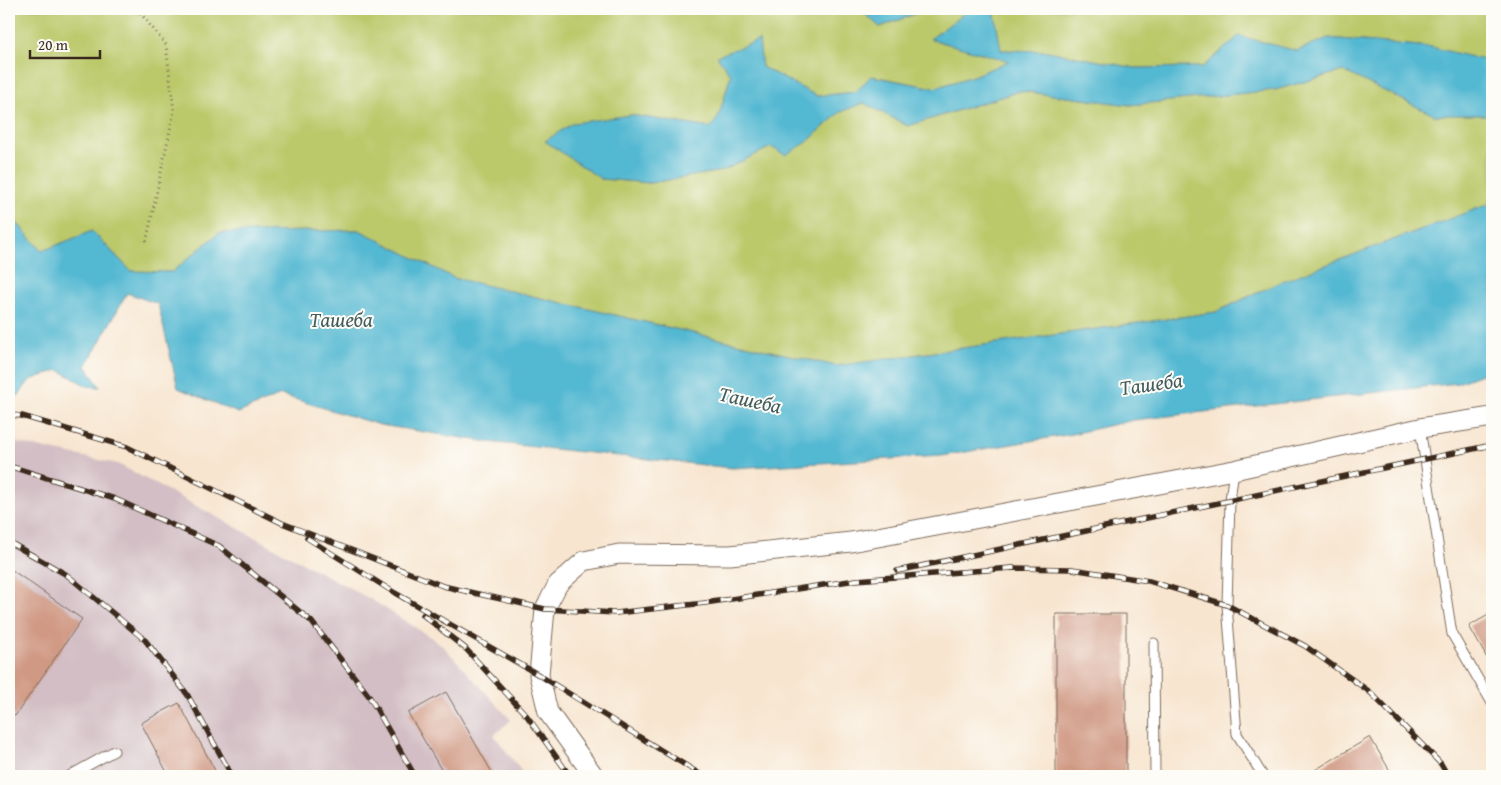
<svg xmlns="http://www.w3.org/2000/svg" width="1501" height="785" font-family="'Gentium Book Plus',serif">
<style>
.industrial{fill:#d2bec4}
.green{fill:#bbc96b;stroke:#7b7a44}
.water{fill:#53b8d2;stroke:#477178}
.building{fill:#d09984}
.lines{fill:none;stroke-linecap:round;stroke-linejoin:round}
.lane-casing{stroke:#7d6b5c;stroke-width:11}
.street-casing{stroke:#7d6b5c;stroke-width:21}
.path{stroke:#7d6b5c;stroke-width:3;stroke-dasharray:1 4;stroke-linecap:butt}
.lane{stroke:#fff;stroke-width:9}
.street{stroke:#fff;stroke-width:19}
.rail-casing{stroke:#3b2a1e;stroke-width:5.5}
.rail{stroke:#fdfcf7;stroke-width:4;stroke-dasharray:11;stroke-linecap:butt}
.labels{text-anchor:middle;stroke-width:4;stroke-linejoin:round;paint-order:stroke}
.water-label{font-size:21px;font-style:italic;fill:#435c5d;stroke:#fdfcf7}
</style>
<rect width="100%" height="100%" fill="#fdfcf7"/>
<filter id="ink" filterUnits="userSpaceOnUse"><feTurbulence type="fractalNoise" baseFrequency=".02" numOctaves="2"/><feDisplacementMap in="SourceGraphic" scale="10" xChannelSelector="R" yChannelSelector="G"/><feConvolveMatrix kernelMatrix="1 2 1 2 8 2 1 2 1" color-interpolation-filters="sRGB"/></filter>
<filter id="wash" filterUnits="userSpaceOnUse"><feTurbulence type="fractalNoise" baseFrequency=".0096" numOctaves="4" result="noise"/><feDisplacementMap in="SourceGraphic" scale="20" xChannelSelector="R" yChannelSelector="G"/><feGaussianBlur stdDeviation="1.12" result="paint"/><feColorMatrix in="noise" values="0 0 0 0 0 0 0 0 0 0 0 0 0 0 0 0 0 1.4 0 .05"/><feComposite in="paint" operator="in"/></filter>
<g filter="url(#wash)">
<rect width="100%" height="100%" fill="#f7e5cf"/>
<path class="industrial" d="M9 441 118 464 372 600 441 644 511 720 494 735 525 776H9Z"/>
<path class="green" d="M9 9H859L880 27 928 9H970L931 39 1010 61 973 76 935 88 872 76 856 92 817 96 762 67 758 40 731 74 718 119 710 128 631 115 545 141 601 179 650 183 722 171 771 147 806 143 840 112 864 103 908 126 1020 91 1130 105 1275 90 1343 71 1434 115H1492V203L1280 282 1216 312 836 366 454 278 359 230 219 233 172 272 131 271 92 231 42 251 9 214Z
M994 9H1492V62L1431 47 1328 38 1297 51 1239 36 1203 67 1135 68 1047 51 1000 50Z"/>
<path class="water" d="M859 9H928L880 27Z
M970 9H994L1001 50 1047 51 1135 68 1203 67 1239 36 1297 51 1328 38 1431 47 1492 62V115H1434L1343 71 1275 90 1130 105 1020 91 908 126 864 103 840 112 806 143 785 155 771 147 722 171 650 183 601 179 545 141 573 123 631 115 710 128 718 118 731 75 717 56 759 40 762 67 817 96 856 92 871 76 935 88 973 76 1009 61 930 39Z
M1492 203V370L1458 383 1134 420 1072 434 942 456 732 468 488 442 380 425 281 395 238 413 178 388 158 304 127 293 86 366 100 387 87 386 59 370 30 380 18 396H9V214L42 251 92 231 131 271 172 272 219 233 359 230 454 278 836 366 1216 312 1280 282Z"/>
<g id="blocks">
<path class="building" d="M9 568 82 619 15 716 9 712Z
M1492 613V667L1469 626Z
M1056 614H1126V776H1056Z
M446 692 494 776H445L408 713Z
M179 703 218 776H169L141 723Z
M1370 737 1393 776H1305Z"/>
</g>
</g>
<g filter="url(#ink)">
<use href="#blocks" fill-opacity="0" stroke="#7d6b5c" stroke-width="1"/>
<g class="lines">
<defs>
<path id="lane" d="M1420 428 1452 634 1492 703
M1234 470 1230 500 1227 605 1237 734 1263 776
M1154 643 1155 776
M69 776 114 751"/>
<path id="street" d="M594 776 548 712 539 675 545 609 558 584 584 561 619 554 730 555 851 542 1234 470 1420 428 1492 417"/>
</defs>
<use href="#lane" class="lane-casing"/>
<use href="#street" class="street-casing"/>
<path class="path" d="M137 9 166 45 174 111 146 243
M1470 9 1492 12"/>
<use href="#lane" class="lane"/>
<use href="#street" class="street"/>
<defs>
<path id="rail" d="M9 415 22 416 127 447 282 523 443 586 545 609 616 613 705 603 856 580 1012 568 1072 569 1149 581 1227 605 1305 646 1370 692 1441 764 1448 776
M9 466 115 499 219 546 311 621 369 696 415 776
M307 538 395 593 539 675 703 776
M9 542 67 575 145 640 187 694 232 776
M897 571 1492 445
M423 615 466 649 527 716 570 776"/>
</defs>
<use href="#rail" class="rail-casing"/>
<use href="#rail" class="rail"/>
</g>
</g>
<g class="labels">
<g class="water-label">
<text x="341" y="327">Ташеба</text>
<text transform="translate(1151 384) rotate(-8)" y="7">Ташеба</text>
<text transform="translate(750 400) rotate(12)" y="7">Ташеба</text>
</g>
</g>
<rect width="1501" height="785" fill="none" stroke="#fdfcf7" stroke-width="30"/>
<path d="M30 50v8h70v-8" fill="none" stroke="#3b2a1e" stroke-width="2.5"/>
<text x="38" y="50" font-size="15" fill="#3b2a1e" stroke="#fdfcf7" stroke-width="4" paint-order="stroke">20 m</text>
</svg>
